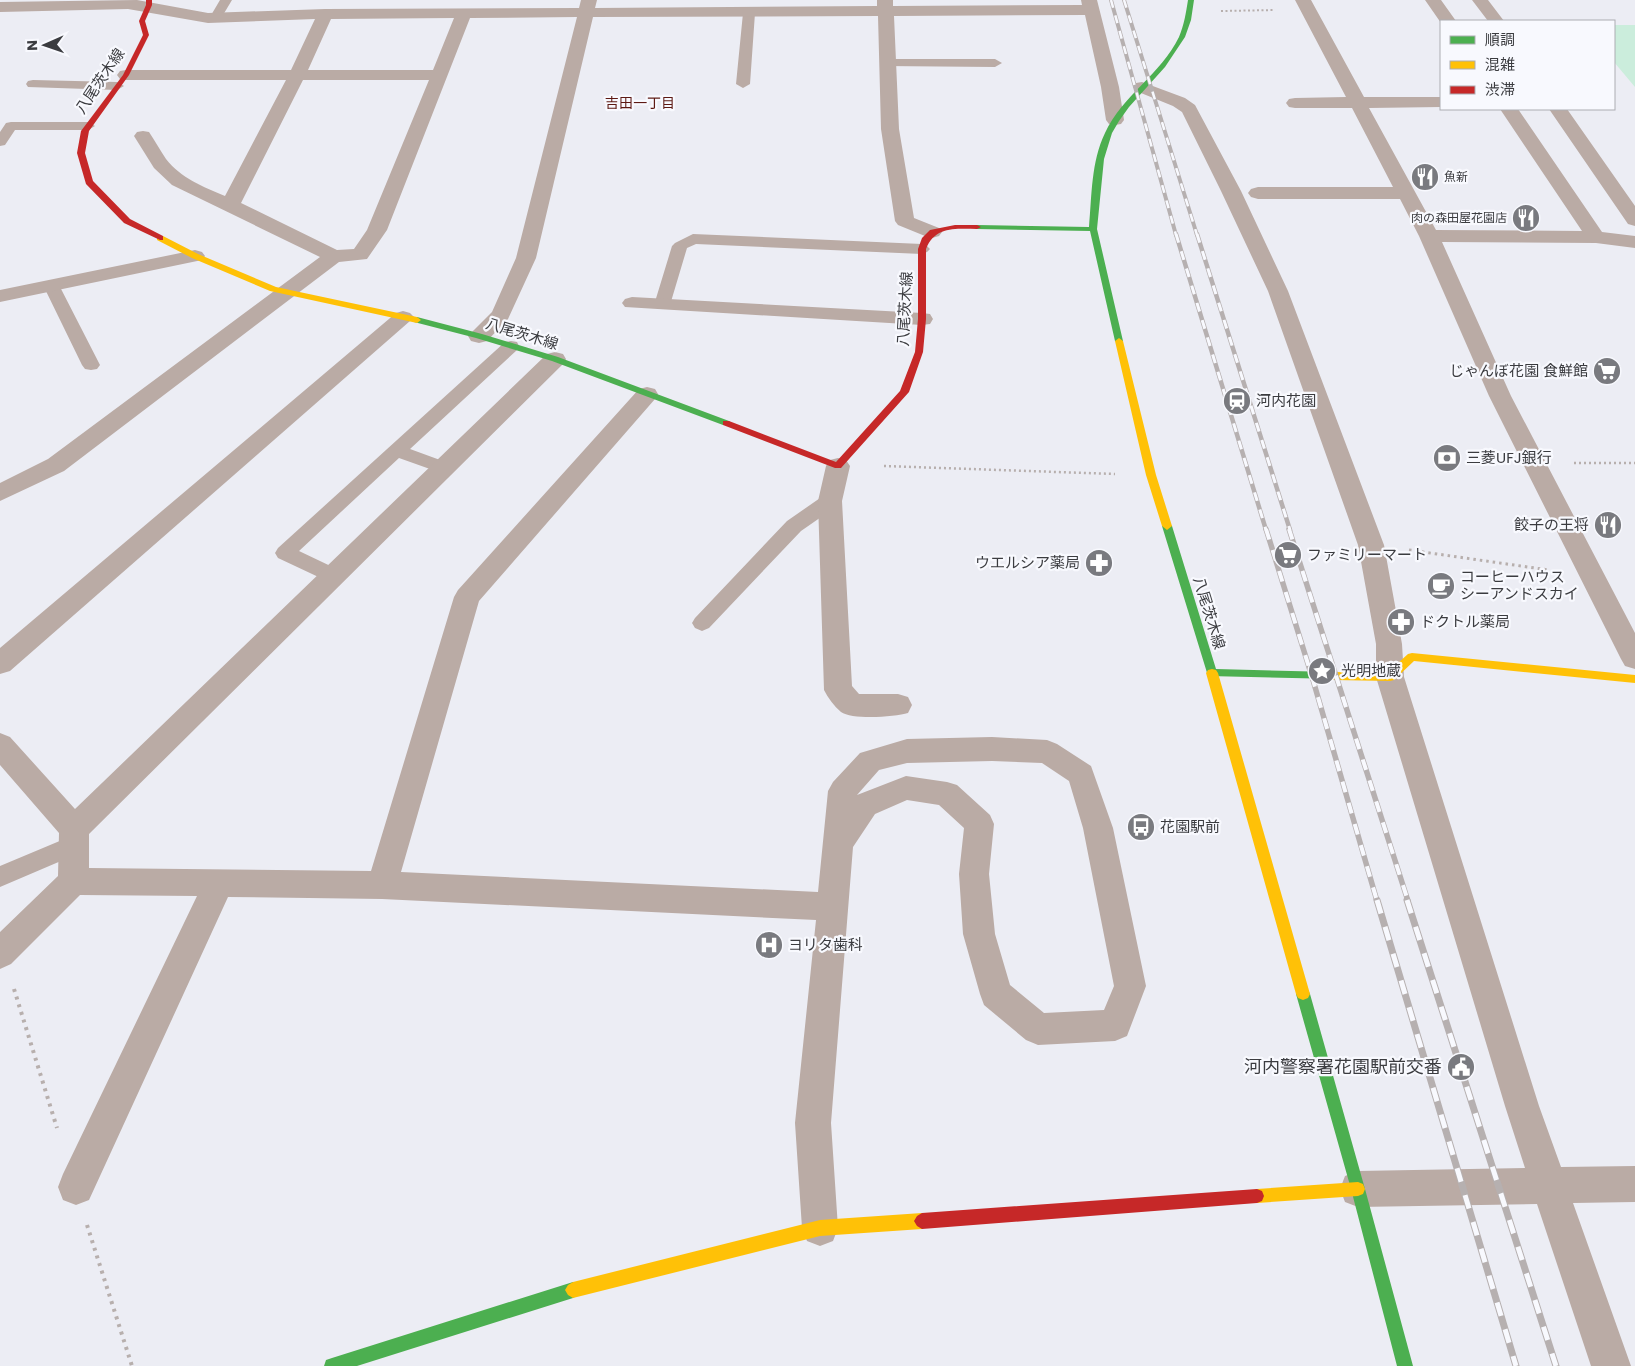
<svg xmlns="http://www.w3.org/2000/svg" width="1635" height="1366" font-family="Poppins,'Noto Sans JP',sans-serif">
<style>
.green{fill:#cbeddc}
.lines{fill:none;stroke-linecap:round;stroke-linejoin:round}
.path-far3{stroke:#b7afad;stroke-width:2;stroke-dasharray:2 2.5;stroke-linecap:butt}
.path-far2{stroke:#b7afad;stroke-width:2.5;stroke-dasharray:2 3;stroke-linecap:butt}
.path-far1{stroke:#b7afad;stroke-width:3;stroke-dasharray:2.5 4;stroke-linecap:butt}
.path{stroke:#b7afad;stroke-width:4;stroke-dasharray:3 5;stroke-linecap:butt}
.lane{fill:#baaba5;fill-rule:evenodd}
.street{fill:#baaba5;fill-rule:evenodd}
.fast{fill:#4caf50;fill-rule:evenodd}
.slow{fill:#ffc107;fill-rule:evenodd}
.jam{fill:#c62828;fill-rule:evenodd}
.rail-far3-casing{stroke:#b6b0b0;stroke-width:4}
.rail-far2-casing{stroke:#b6b0b0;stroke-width:4.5}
.rail-far1-casing{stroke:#b6b0b0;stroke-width:5.5}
.rail-casing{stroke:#b6b0b0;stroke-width:7}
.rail-far3{stroke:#f8f9fe;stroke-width:2.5;stroke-dasharray:8;stroke-linecap:butt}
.rail-far2{stroke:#f8f9fe;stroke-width:3;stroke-dasharray:9;stroke-linecap:butt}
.rail-far1{stroke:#f8f9fe;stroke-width:4;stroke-dasharray:11;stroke-linecap:butt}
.rail{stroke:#f8f9fe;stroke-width:5;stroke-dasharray:14;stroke-linecap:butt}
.labels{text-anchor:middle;stroke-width:4.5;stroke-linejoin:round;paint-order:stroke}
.far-poi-label{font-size:12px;fill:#3b3c40;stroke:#f8f9fe;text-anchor:start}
.far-neighbourhood-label{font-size:14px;fill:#5d1913;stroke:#f8f9fe}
.street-label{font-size:15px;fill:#3b3c40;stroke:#f8f9fe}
.poi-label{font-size:15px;fill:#3b3c40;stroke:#f8f9fe;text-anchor:start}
.near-poi-label{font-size:18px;fill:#3b3c40;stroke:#f8f9fe;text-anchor:end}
</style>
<rect width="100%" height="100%" fill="#ecedf4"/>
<path class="green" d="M1614 25H1635V87L1614 62Z"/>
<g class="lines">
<path class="path-far3" d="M1221 11 1275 10"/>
<path class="path-far2" d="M1574 463H1635
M884 466 1115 474"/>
<path class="path-far1" d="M1409 550 1549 570"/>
<path class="path" d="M14 989 57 1128
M87 1225 132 1366"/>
<path class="lane" d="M220 0H232L220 20H212L210 17Z
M749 9 755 13 750 84 743 88 736 84 743 13Z
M888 59H995L1002 63 995 67 883 66 881 63 883 60Z
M33 80 117 82 124 86 117 90 28 87 26 84 28 81Z
M11 122H88L95 126 88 130H15L5 145 0 146V132L6 123Z
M693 234 922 244 927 246 930 249 927 252 922 254 696 244 687 248 670 305 668 308H656L654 305 672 246 675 243Z
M51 280 57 282 59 285 100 365 97 369 91 370 85 369 82 365 43 285 45 282Z
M511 341 517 342 519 346 517 350 410 449 451 464 453 468 451 472 444 474 399 458 299 551 341 571 344 576 341 581 334 583 327 581 278 558 275 553 278 548 505 342Z
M830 495 837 496 839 501 837 506 801 531 709 628 702 631 695 628 692 623 695 618 787 521 823 496Z
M74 835 82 838 86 845 82 852 0 887V866Z"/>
<path class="street" d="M137 0 208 13 325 9 579 8 581 0H597L595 8 877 6V0H893V6L1082 5 1081 0H1097L1119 87 1124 120 1121 124 1115 125 1109 124 1106 120 1101 87 1085 15 894 16 899 129 914 218 939 228 942 232 939 236 932 238 925 236 898 225 895 221 881 129 878 16 593 17 536 258 508 319 487 341 479 343 471 341 468 336 492 312 516 258 577 17 470 18 387 230 367 259 339 262 64 471 0 501V483L48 459 320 257 172 185 154 168 134 136 137 132 143 131 149 132C155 141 160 150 166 159 181 178 203 187 225 196L286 80H126L120 79 117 75 120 71 126 70H291L315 19 208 23 128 9 0 12V2ZM454 18 433 70H308L331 19ZM303 80H429L367 230 354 249 337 250 241 203Z
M1295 0H1311L1364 97H1441V107L1369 108 1436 230 1582 231 1500 109H1518L1602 232 1635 236V248L1596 243 1442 242 1511 396 1635 633V669L1625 666 1621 659 1489 396 1419 236 1400 199H1258L1251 197 1248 193 1251 189 1258 187H1393L1352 108H1295L1289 107 1286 103 1289 99 1295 98 1346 97Z
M1425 0H1441L1456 21H1441V23Z
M1472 0H1488L1504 21H1488Z
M1142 82 1185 98 1195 105 1241 191 1288 291 1384 545 1402 644 1404 677 1539 1106 1561 1167 1635 1166V1202L1573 1203 1631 1366H1591L1537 1204 1358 1207 1345 1202 1340 1189 1345 1176 1358 1171 1525 1168 1505 1106 1376 677V644L1358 545 1268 291 1221 191 1182 112 1173 106 1136 91 1133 87 1136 83Z
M1549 109H1567L1635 206V226L1628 224Z
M195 250 202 252 205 256 202 260 0 302V290Z
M632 297 922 313 930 314 933 319 930 324 922 325 625 307 622 303 625 299Z
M403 311 410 313 414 317 410 321 10 671 0 674V648L396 313Z
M555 352 563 354 566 359 563 364 89 834V868L371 871 454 597 458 590 639 389 647 387 655 389 658 394 655 399 479 601 401 872 818 892 828 791 833 782 860 753 907 739 992 737 1047 740 1057 744 1091 766 1113 828 1146 986 1127 1036 1115 1041 1038 1045 1026 1040 984 1005 980 994 963 934 959 874 964 828 939 805 907 800 875 814 853 847 831 1123 838 1228 833 1241 820 1246 807 1241 802 1228 795 1123 816 920 382 899 228 897 89 1200 76 1205 63 1200 58 1187 63 1174 197 896 80 895 11 964 0 969V932L58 876 59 833 0 765V733L10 737 75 809 547 354ZM992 761 1042 763 1069 781 1083 828 1114 986 1104 1010 1044 1013 1010 985 995 934 989 874 994 824 990 815 957 785 947 782 906 776 857 795 879 770 907 763Z
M838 458 846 460 850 466 842 501 852 686 859 694H898L908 697 912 705 908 713C895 717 852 720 841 712 834 706 828 698 824 690L818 501 826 466 830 460Z"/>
<path class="fast" d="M1188 0H1194L1191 20 1185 37 1165 67 1129 107 1119 121 1112 133 1104 159 1097 229 1123 341 1119 344 1115 341 1090 231 977 229 973 227 977 225 1089 227C1092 195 1091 162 1105 133 1122 96 1161 74 1179 37 1184 25 1186 13 1188 0Z
M417 317 482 334 558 357 729 421 731 423 729 425H723L552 361 476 338 414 322 413 320Z
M1167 522 1172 526 1216 669 1333 672 1337 673 1339 676 1337 679 1208 676 1162 526Z
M1303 988 1308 990 1310 994 1365 1189 1413 1366H1397L1351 1189 1296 994 1298 990Z
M573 1282 578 1285 581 1290 578 1295 573 1298 357 1366H324L326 1360 332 1358Z"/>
<path class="slow" d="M157 236H163L198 254 276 287 417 317 421 320 417 323 270 291 192 258 157 240Z
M1119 338 1123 341 1156 475 1172 526 1167 530 1162 526 1146 475 1115 341Z
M1412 653 1635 675V683L1414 661 1394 680 1390 681 1333 680 1329 679 1327 676 1329 673 1333 672 1387 673 1408 654Z
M1212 669 1216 670 1218 673 1310 994 1308 998 1303 1000 1298 998 1296 994 1206 673 1208 670Z
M1358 1182 1363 1184 1365 1189 1363 1194 1358 1196 1257 1203 1252 1201 1250 1196 1252 1191 1257 1189Z
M922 1213 927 1216 930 1221 927 1226 922 1229 820 1236 573 1298 568 1295 565 1290 568 1285 573 1282 820 1220Z"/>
<path class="jam" d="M146 0H152V5L145 21 149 35 129 75 89 131 85 153 93 181 130 219 163 236V240H160L124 223 86 184 77 153 81 131 123 75 143 35 139 21 146 5Z
M955 225H977L981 227 977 229C956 229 935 226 926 249V319L923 352 909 392 841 468H835L723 425V421H729L836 462 900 391 915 352 918 319V249L922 238 930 230Z
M1257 1189 1262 1191 1264 1196 1262 1201 1257 1203 922 1229 917 1226 914 1221 917 1216 922 1213Z"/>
<defs>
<path id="rail-far3" d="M1111 0 1176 235
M1124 0 1197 235"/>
<path id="rail-far2" d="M1176 234 1266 530
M1197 234 1290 530"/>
<path id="rail-far1" d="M1266 529 1313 680 1377 901
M1289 529 1408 901"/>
<path id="rail" d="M1377 900 1516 1366
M1407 900 1556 1366"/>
</defs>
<use href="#rail-far3" class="rail-far3-casing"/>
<use href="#rail-far2" class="rail-far2-casing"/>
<use href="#rail-far1" class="rail-far1-casing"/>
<use href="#rail" class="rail-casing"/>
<use href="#rail-far3" class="rail-far3"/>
<use href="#rail-far2" class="rail-far2"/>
<use href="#rail-far1" class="rail-far1"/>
<use href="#rail" class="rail"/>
</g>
<defs>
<symbol id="restaurant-disc" viewBox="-11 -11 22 22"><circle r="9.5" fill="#797a7f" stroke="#f8f9fe"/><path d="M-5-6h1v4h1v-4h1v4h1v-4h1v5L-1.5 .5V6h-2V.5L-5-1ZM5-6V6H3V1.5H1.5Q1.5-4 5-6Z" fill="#fff"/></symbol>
<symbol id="supermarket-disc" viewBox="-11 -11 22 22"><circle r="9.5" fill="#797a7f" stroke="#f8f9fe"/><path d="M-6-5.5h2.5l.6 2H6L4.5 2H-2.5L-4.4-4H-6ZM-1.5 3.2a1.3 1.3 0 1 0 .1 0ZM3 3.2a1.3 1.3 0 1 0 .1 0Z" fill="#fff"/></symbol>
<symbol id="station-disc" viewBox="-11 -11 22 22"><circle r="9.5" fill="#797a7f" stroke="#f8f9fe"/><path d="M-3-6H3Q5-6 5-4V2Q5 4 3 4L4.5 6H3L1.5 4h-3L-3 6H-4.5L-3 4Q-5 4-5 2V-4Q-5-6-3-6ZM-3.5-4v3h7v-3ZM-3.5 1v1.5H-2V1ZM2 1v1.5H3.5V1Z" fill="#fff"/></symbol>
<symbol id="bank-disc" viewBox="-11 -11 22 22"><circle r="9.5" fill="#797a7f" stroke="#f8f9fe"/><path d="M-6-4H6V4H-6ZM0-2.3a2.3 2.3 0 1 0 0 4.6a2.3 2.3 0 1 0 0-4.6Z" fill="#fff"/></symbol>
<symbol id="pharmacy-disc" viewBox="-11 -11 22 22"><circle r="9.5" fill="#797a7f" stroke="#f8f9fe"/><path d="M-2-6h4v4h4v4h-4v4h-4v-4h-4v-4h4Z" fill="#fff"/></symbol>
<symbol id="cafe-disc" viewBox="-11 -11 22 22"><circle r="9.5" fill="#797a7f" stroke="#f8f9fe"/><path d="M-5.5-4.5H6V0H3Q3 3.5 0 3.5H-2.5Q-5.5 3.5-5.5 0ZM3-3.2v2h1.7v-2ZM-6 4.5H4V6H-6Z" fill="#fff"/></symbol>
<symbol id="sight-disc" viewBox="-11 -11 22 22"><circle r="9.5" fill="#797a7f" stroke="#f8f9fe"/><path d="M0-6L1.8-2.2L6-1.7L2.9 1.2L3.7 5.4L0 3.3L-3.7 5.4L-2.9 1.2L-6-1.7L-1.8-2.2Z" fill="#fff"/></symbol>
<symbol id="bus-disc" viewBox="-11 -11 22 22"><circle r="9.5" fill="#797a7f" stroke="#f8f9fe"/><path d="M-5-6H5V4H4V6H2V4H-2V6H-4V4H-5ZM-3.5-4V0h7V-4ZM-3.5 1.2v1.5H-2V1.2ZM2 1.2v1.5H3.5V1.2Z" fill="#fff"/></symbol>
<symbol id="hospital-disc" viewBox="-11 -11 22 22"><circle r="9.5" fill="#797a7f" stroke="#f8f9fe"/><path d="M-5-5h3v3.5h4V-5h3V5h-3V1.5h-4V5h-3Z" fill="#fff"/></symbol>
<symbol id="civic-disc" viewBox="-11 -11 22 22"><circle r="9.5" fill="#797a7f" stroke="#f8f9fe"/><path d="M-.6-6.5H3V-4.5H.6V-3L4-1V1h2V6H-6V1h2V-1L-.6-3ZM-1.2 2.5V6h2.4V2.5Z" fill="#fff"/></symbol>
</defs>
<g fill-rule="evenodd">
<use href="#restaurant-disc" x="1409" y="161" width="32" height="32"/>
<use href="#restaurant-disc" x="1510" y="202" width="32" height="32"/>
<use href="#supermarket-disc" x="1591" y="355" width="32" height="32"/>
<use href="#station-disc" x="1221" y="385" width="32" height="32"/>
<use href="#bank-disc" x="1431" y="442" width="32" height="32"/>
<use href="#restaurant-disc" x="1592" y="509" width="32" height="32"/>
<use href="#supermarket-disc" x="1272" y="539" width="32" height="32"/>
<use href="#pharmacy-disc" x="1083" y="547" width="32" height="32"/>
<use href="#cafe-disc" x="1425" y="570" width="32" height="32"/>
<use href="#pharmacy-disc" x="1385" y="606" width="32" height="32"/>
<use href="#sight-disc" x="1306" y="655" width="32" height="32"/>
<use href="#bus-disc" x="1125" y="811" width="32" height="32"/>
<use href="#hospital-disc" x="753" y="929" width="32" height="32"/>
<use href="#civic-disc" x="1445" y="1051" width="32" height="32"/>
</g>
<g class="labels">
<g class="far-poi-label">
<text x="1444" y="181">魚新</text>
<text x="1507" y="222" text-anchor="end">肉の森田屋花園店</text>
</g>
<g class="far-neighbourhood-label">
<text x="640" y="108">吉田一丁目</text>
</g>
<g class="street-label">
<text transform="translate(100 81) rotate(-56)" y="5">八尾茨木線</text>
<text transform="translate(905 309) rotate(-87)" y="5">八尾茨木線</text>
<text transform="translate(522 334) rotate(17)" y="5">八尾茨木線</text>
<text transform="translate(1209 613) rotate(73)" y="5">八尾茨木線</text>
</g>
<g class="poi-label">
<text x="1588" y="376" text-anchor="end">じゃんぼ花園 食鮮館</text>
<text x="1256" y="406">河内花園</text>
<text x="1466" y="463">三菱UFJ銀行</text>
<text x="1589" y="530" text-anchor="end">餃子の王将</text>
<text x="1307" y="560">ファミリーマート</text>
<text x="1080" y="568" text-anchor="end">ウエルシア薬局</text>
<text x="1460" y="582">コーヒーハウス<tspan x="1460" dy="17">シーアンドスカイ</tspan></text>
<text x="1420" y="627">ドクトル薬局</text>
<text x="1341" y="676">光明地蔵</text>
<text x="1160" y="832">花園駅前</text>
<text x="788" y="950">ヨリタ歯科</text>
</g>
<g class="near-poi-label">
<text x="1442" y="1073">河内警察署花園駅前交番</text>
</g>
</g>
<rect x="1440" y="20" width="175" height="90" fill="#f8f9fe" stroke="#acadb2"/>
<rect x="1450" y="36" width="25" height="8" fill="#4caf50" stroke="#acadb2"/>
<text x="1485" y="45" font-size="15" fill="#3b3c40">順調</text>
<rect x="1450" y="61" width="25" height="8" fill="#ffc107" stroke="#acadb2"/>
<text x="1485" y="70" font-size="15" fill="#3b3c40">混雑</text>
<rect x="1450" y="86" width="25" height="8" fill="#c62828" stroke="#acadb2"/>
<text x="1485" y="95" font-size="15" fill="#3b3c40">渋滞</text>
<g transform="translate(45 45) rotate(268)" stroke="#f8f9fe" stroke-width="4" paint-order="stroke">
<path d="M0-4L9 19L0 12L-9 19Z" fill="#3b3c40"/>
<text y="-8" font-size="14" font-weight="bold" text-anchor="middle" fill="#3b3c40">N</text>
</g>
</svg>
